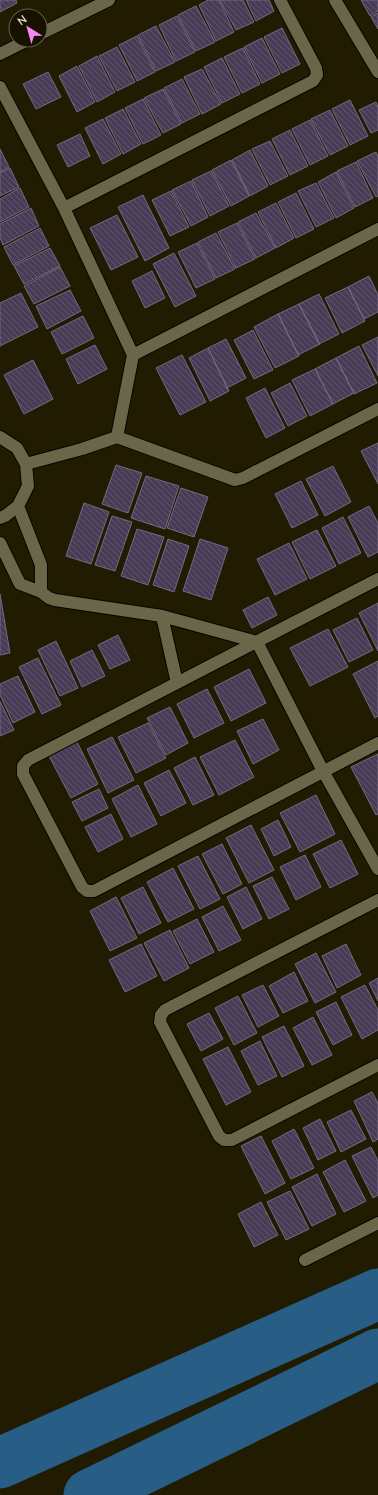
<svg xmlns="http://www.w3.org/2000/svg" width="378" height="1495" font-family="Mulish,sans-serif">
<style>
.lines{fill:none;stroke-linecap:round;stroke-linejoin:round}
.river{stroke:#285d86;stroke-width:51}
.building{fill:url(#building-back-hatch);stroke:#746983}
.minor-casing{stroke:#0a0500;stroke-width:14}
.minor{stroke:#6b6549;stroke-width:12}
</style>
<defs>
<pattern id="building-back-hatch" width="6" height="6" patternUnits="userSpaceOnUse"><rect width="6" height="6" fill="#473c55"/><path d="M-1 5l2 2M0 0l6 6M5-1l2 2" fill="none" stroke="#61576c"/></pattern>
</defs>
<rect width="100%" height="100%" fill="#201b01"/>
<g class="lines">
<path class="river" d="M0 1463 378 1294
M89 1495 378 1354"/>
</g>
<path class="building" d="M0 0H16L17 3 0 12Z
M208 0H219L234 32 216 41 199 5Z
M220 0H243L254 22 236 30Z
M246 0H269L274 11 256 21Z
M361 0H378V11L370 16Z
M196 6 215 42 196 51 178 15Z
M378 13V29L371 17Z
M177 16 195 52 176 61 159 25Z
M156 26 175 62 156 71 138 35Z
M282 28 300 64 282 73 264 37Z
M137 36 155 72 137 81 119 45Z
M262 38 280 74 262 83 244 47Z
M117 47 135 82 117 91 99 56Z
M243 48 260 84 242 93 224 57Z
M97 56 115 92 97 102 79 66Z
M222 58 240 94 222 103 204 67Z
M77 66 95 102 77 112 59 76Z
M202 69 221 104 202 114 184 77Z
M48 72 61 97 36 109 23 84Z
M182 79 200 114 182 123 164 88Z
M163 89 181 124 163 133 144 98Z
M143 99 161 135 143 144 125 108Z
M350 100 368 136 350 145 332 109Z
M376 102 378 107V130L371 133 359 110Z
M123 109 141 144 123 154 105 118Z
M330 110 348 146 330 155 311 119Z
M103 119 121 154 103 164 85 128Z
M310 120 328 156 310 165 292 129Z
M290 130 308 166 290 175 272 139Z
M80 134 90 156 68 167 57 145Z
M270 141 288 176 270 185 252 149Z
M0 149 9 167 0 172Z
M250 150 268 186 250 196 232 160Z
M376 152 378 157V196L376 197 357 161Z
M231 160 249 196 231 206 212 170Z
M356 162 373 198 355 207 337 171Z
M10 168 19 187 0 196V173Z
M211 171 229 206 210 216 192 180Z
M336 172 354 208 336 218 318 182Z
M191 181 208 217 191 226 172 190Z
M316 183 334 218 316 227 298 191Z
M20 188 29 207 0 222V199Z
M171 191 189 227 170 236 152 200Z
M296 193 314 229 296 238 278 202Z
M143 195 169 248 145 261 118 207Z
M276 203 294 238 276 248 258 212Z
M31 208 39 226 3 245 0 238V224Z
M256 213 275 248 256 258 238 222Z
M117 215 138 257 111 270 90 228Z
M237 223 255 259 236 268 218 232Z
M40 228 49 246 13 265 4 247Z
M216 233 235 269 216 278 198 242Z
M197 243 215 279 196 288 178 252Z
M50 248 60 266 24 284 14 266Z
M174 253 196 296 175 307 153 264Z
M60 267 70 286 34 304 24 286Z
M152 271 165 298 145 308 132 281Z
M369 276 378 295V312L364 319 348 287Z
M348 287 365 321 342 333 325 298Z
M70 290 81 311 47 329 36 306Z
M21 293 38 327 0 346V303Z
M319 294 339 334 319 344 299 304Z
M299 304 320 344 298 355 278 314Z
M278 314 299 356 275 368 254 327Z
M83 316 94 338 62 354 51 332Z
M253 330 273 370 254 379 234 340Z
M378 337V376L362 345Z
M226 339 246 378 227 388 208 348Z
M95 345 107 369 78 384 66 359Z
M359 346 377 383 354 394 336 358Z
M208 348 229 391 210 401 189 358Z
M182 355 206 402 180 415 156 368Z
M336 358 354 393 333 404 315 369Z
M33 360 53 399 24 414 4 375Z
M315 369 333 404 310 416 292 380Z
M290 383 307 416 288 426 271 393Z
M265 388 285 428 266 438 246 398Z
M378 443V484L361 451Z
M116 465 142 473 128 513 102 504Z
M333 466 351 502 325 516 306 479Z
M146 476 179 486 165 529 131 518Z
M301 481 318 515 292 528 275 494Z
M181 488 208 497 194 537 167 528Z
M84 503 109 512 91 564 66 556Z
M369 506 378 523V552L368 557 348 517Z
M112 516 132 522 115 571 95 565Z
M343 517 361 553 339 564 322 528Z
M137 529 164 537 148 585 121 576Z
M317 530 336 566 310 579 292 542Z
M168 539 189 546 174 592 153 585Z
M200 539 228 548 211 600 183 591Z
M289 543 307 579 275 595 257 559Z
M0 594 10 653 0 655Z
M268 597 277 615 252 628 243 610Z
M378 603V651L359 613Z
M357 618 373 650 349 662 333 630Z
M328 629 348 667 310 686 290 648Z
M118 635 130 660 110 669 98 645Z
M56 641 78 688 60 696 38 650Z
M92 650 105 676 82 687 70 661Z
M38 658 61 705 42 714 19 667Z
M378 661V716L375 718 353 674Z
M249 669 266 703 231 721 214 687Z
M18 676 35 712 13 723 0 695V684Z
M207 689 224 723 194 738 177 704Z
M0 701 14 730 0 736Z
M170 707 188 743 166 755 147 718Z
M263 719 279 750 253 764 237 731Z
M148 723 166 758 136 773 118 737Z
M112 737 134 780 108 793 87 749Z
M235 740 254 777 219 795 200 757Z
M77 742 98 784 71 798 49 756Z
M378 754V814L376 815 351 767Z
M195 757 214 795 193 805 174 768Z
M169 770 186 803 161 816 144 783Z
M138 785 157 824 131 837 112 799Z
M99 789 108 808 82 821 72 802Z
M316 795 335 834 300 852 280 813Z
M111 814 123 839 98 852 85 827Z
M278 820 291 847 274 856 261 829Z
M251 825 274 870 249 883 226 838Z
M341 840 358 874 330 888 313 854Z
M222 844 242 884 223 894 202 854Z
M305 855 321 887 296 900 280 867Z
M198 856 220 899 200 909 178 866Z
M173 868 194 909 168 922 147 882Z
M272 877 289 909 269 919 253 886Z
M143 887 161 923 139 934 121 898Z
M246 887 262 919 243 929 227 897Z
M116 897 137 938 110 951 90 911Z
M223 906 241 940 219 951 202 917Z
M197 919 214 952 190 964 173 931Z
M170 930 189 968 164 981 144 943Z
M141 944 157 976 125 992 109 960Z
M346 944 361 975 337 988 322 956Z
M316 953 336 992 315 1003 295 964Z
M294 972 308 1001 283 1013 269 986Z
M378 978V1001L369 983Z
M263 985 279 1016 258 1027 242 995Z
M365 985 378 1010V1030L362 1039 341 997Z
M238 996 257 1033 234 1045 215 1008Z
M336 1002 352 1035 333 1045 316 1012Z
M209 1013 223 1039 201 1051 187 1024Z
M313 1017 332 1055 312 1065 293 1028Z
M284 1026 304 1066 282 1077 262 1037Z
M260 1041 277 1076 258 1085 241 1051Z
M228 1047 251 1092 226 1105 203 1059Z
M372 1092 378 1103V1139L373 1142 354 1101Z
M351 1110 366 1139 341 1152 327 1122Z
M320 1119 336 1151 318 1160 303 1128Z
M294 1129 314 1168 291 1179 272 1141Z
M261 1136 285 1183 265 1194 241 1146Z
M371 1147 378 1161V1195L373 1198 352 1156Z
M345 1160 366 1201 344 1212 323 1172Z
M317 1174 336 1214 312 1226 292 1187Z
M290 1191 309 1229 286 1240 267 1202Z
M261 1202 278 1235 254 1247 238 1214Z"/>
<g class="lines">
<defs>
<path id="minor" d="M335 0 378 72
M40 34 109 0
M0 54 28 40
M0 87 64 208 133 355 117 437
M64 208 313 81 317 75 316 68 280 0
M133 355 378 229
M0 437 17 448 26 464 28 486 18 506 5 516 0 518
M26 464 82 449 117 437 235 480 243 478 378 409
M0 543 20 584 41 592V565L18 506
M378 579 28 760 23 766V774L82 887 87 891H94L378 743
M41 592 49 598 55 600 162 616 257 642 323 771 378 869
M162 616 177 683
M378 900 165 1010 161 1015 160 1022 219 1136 224 1140H232L378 1065
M305 1260 378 1223"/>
</defs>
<use href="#minor" class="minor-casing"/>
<use href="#minor" class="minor"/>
</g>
<g transform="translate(28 28) rotate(323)"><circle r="19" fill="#171200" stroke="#656150"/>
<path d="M0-3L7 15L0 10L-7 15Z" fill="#f28af3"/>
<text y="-6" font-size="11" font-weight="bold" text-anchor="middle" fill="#dbd8c8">N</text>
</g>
</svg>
